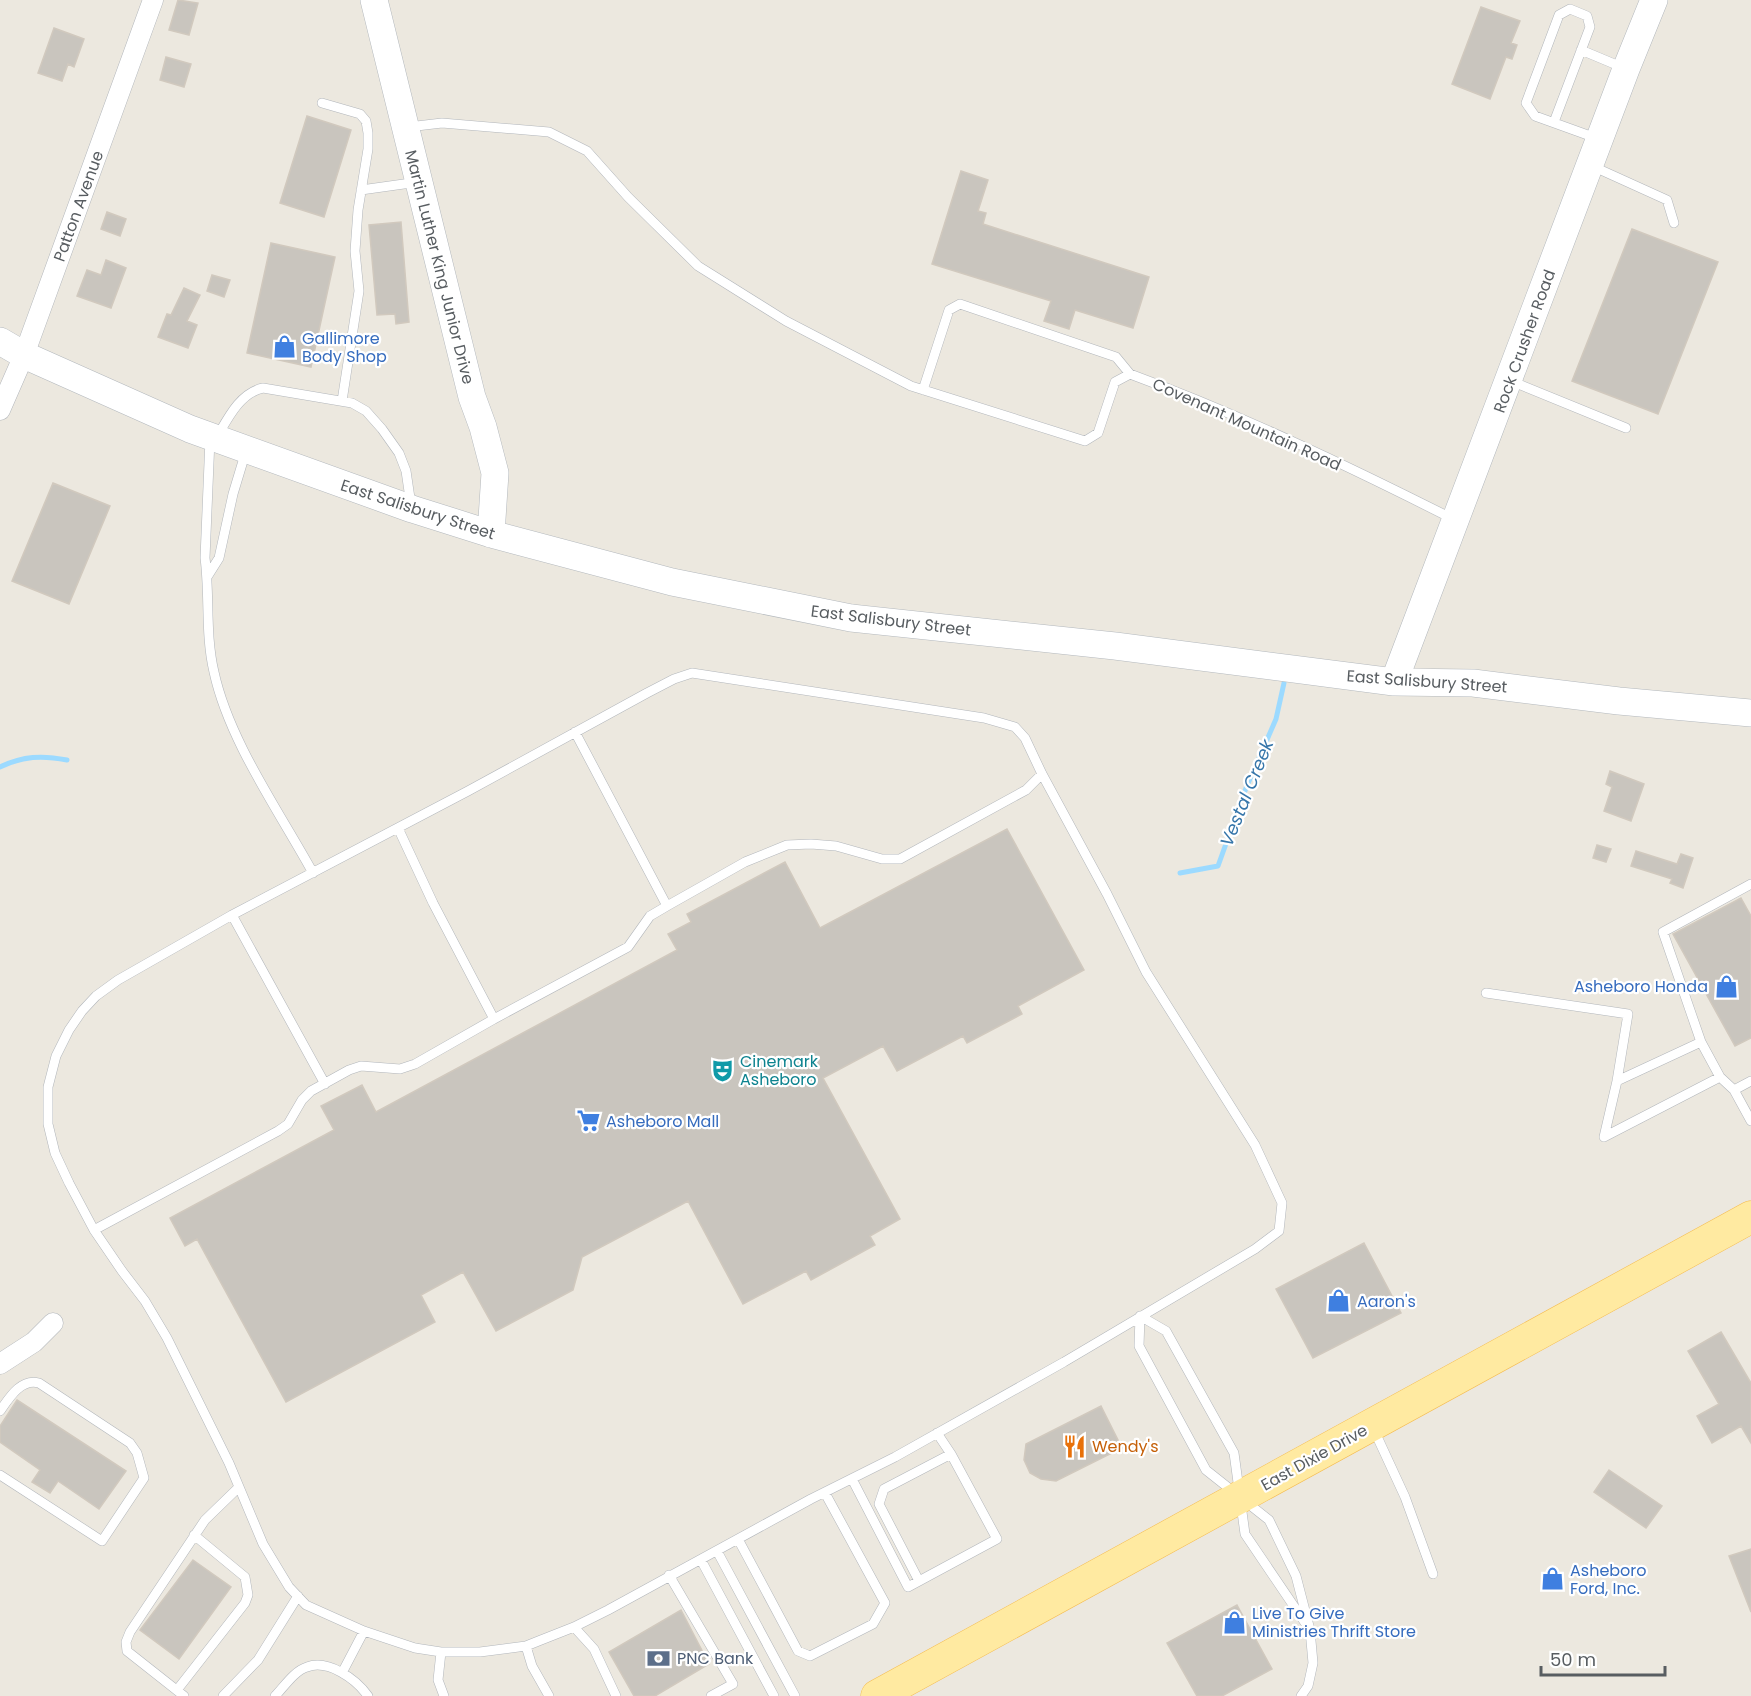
<svg xmlns="http://www.w3.org/2000/svg" width="1751" height="1696" font-family="Poppins,sans-serif">
<style>
.lines{fill:none;stroke-linecap:round;stroke-linejoin:round}
.stream{stroke:#9cdaff;stroke-width:5}
.building{fill:#c9c5be;stroke:#d1c9be;stroke-width:1.5}
.lane-casing{stroke:#b2b6bb;stroke-width:10}
.street-casing{stroke:#b2b6bb;stroke-width:21}
.secondary-casing{stroke:#b3b8bd;stroke-width:28}
.primary-casing{stroke:#f5bc50;stroke-width:33}
.lane{stroke:#fff;stroke-width:9}
.street{stroke:#fff;stroke-width:20}
.secondary{stroke:#fff;stroke-width:27}
.primary{stroke:#ffeaa1;stroke-width:32}
.labels{text-anchor:middle;stroke-width:4.5;stroke-linejoin:round;paint-order:stroke}
.street-label{font-size:16px;fill:#585d61;stroke:#fff}
.shop-label{font-size:16px;fill:#366cbe;stroke:#fff;text-anchor:start}
.culture-label{font-size:16px;fill:#0d838f;stroke:#fff;text-anchor:start}
.food-label{font-size:16px;fill:#c56008;stroke:#fff;text-anchor:start}
.service-label{font-size:16px;fill:#4e5e75;stroke:#fff;text-anchor:start}
.water-label{font-size:18px;font-style:italic;fill:#3676aa;stroke:#fff}
</style>
<rect width="100%" height="100%" fill="#ece8df"/>
<g class="lines">
<path class="stream" d="M0 767C23 756 42 755 67 760
M1180 873 1218 866 1246 788 1276 719 1284 683"/>
</g>
<path class="building" d="M178 0 198 3 189 35 169 30Z
M1481 7 1520 21 1511 43 1517 45 1512 59 1506 57 1490 99 1452 84Z
M54 28 84 39 74 67 68 64 62 81 38 73Z
M166 57 191 64 184 87 160 80Z
M307 116 351 130 324 217 280 203Z
M961 171 988 180 978 211 986 213 983 224 1149 277 1133 328 1075 310 1069 329 1044 321 1051 301 932 264Z
M107 212 126 219 120 236 101 229Z
M401 222 409 322 396 324 395 314 377 315 369 225Z
M1632 229 1718 262 1658 414 1572 381Z
M271 243 335 257 311 367 247 353Z
M106 260 126 268 111 308 77 296 87 270 101 275Z
M212 275 230 280 224 297 207 291Z
M184 288 200 295 187 321 197 325 188 348 158 337 167 314 171 315Z
M53 483 110 506 69 604 12 581Z
M1610 771 1644 784 1631 821 1604 811 1612 787 1606 784Z
M1007 829 1084 970 1018 1006 1022 1014 967 1043 963 1036 897 1071 883 1046 823 1078 900 1219 870 1236 875 1245 811 1280 806 1271 743 1304 688 1201 582 1257 573 1290 496 1331 463 1272 421 1295 435 1322 286 1402 197 1239 185 1246 170 1218 334 1130 321 1106 362 1085 376 1112 677 950 668 934 691 922 687 914 785 862 820 928Z
M1597 845 1611 849 1606 862 1593 858Z
M1636 851 1677 864 1681 854 1693 858 1683 888 1670 883 1672 879 1631 866Z
M1741 898 1751 916V1038L1735 1046 1673 934Z
M1364 1243 1401 1313 1313 1358 1276 1289Z
M1721 1332 1751 1383V1443L1741 1426 1712 1443 1697 1416 1719 1404 1688 1351Z
M17 1400 126 1471 99 1509 58 1481 50 1493 32 1482 40 1470 0 1442V1426Z
M1101 1406 1122 1448 1056 1481 1041 1479 1030 1473 1024 1460 1026 1444Z
M1609 1470 1662 1506 1646 1528 1594 1492Z
M1751 1549V1612L1729 1556Z
M193 1560 231 1587 179 1659 140 1630Z
M1237 1605 1272 1669 1222 1696H1197L1167 1643Z
M681 1610 709 1664 655 1696H634L609 1652Z"/>
<g class="lines">
<defs>
<path id="lane" d="M1581 50 1624 68
M322 103 360 114 366 121 368 133V149L358 210 355 251 359 291 342 401
M1554 122 1590 27 1587 16 1570 9 1559 15 1526 103 1535 116 1596 138
M408 127 442 123 549 132 587 151 628 197 698 266 786 321 911 386 1085 441 1098 433 1115 382 1130 374C1241 415 1348 466 1453 519
M1592 166 1667 200 1674 223
M361 190 418 182
M1511 381 1626 428
M923 390 949 310 960 304 1116 357 1130 374
M217 437C228 418 240 393 263 388L352 403 366 411 382 429 399 453 406 471 411 505
M210 439 205 558C210 596 205 634 214 672 229 741 279 811 313 873
M207 577 219 558 233 494 246 451
M692 673 984 718 1015 727 1025 738 1042 774 1107 894 1146 972 1255 1145 1282 1203 1279 1231 1255 1249 1064 1362 895 1457 811 1499 608 1610 574 1627 541 1640 526 1646 480 1652H441L415 1648 364 1631 306 1605 289 1587 263 1544 229 1463 167 1338 145 1301 122 1271 94 1230 69 1183 55 1153 48 1124V1087L56 1056 69 1030 82 1011 96 996 118 980 232 915 468 791 647 693 674 679Z
M575 732 667 906 745 862 787 845 811 844 836 846 882 859H900L1026 790 1042 774
M232 915 325 1084
M1486 993 1628 1014 1617 1081
M494 1019 628 947 650 916 667 906
M1701 1042 1617 1081 1604 1137 1720 1077
M1751 1081 1734 1090 1751 1121
M1734 1090 1720 1077 1701 1042 1663 932 1751 884
M94 1230 278 1131 288 1124 302 1100 311 1091 349 1070 361 1066 400 1069 415 1064 494 1019 433 903 398 828
M0 1411C9 1398 21 1378 39 1383L130 1443 137 1453 144 1478 102 1541 0 1475
M1374 1430 1405 1497 1433 1574
M852 1479 908 1587 997 1539 951 1454 937 1433
M738 1539 798 1651 810 1656 873 1624 885 1603 825 1493
M717 1551 795 1696
M701 1560 774 1696
M669 1575 733 1684 711 1696
M919 1581 879 1504 884 1489 951 1454
M574 1627 594 1649 616 1696
M526 1646 532 1666 549 1696
M441 1652 438 1680 444 1696
M343 1671 364 1631
M177 1690 245 1603 248 1595 245 1577 194 1535
M184 1696 127 1651 126 1642 130 1632 205 1520 238 1488
M223 1696 258 1660 298 1596
M275 1696C284 1687 294 1671 307 1667 328 1659 356 1679 368 1696
M1301 1696 1308 1686 1313 1663 1310 1630 1296 1576 1269 1520 1206 1470 1139 1346 1140 1316 1166 1331 1234 1453 1245 1534 1310 1630"/>
<path id="street" d="M0 410 24 355 153 0
M0 1364 34 1342 53 1323"/>
<path id="secondary" d="M374 0 472 397 483 427 495 473 491 534
M0 341 24 355 190 429 412 509 491 534 672 582 851 618 1115 646 1394 682 1473 683 1619 701 1751 713
M1394 682 1626 69 1654 0"/>
<path id="primary" d="M877 1696 1751 1217"/>
</defs>
<use href="#lane" class="lane-casing"/>
<use href="#street" class="street-casing"/>
<use href="#secondary" class="secondary-casing"/>
<use href="#primary" class="primary-casing"/>
<use href="#lane" class="lane"/>
<use href="#street" class="street"/>
<use href="#secondary" class="secondary"/>
<use href="#primary" class="primary"/>
</g>
<defs>
<symbol id="shop-bare" viewBox="-9 -9 18 18"><path d="M-5-2.5h2.3a2.7 3.5 0 0 1 5.4 0H5L5.5 6h-11ZM-1.5-2.5h3a1.5 2.3 0 0 0-3 0Z" fill="#3f7fe0" stroke="#fff" stroke-width="2.5" paint-order="stroke"/></symbol>
<symbol id="theatre-bare" viewBox="-9 -9 18 18"><path d="M-5-5.5Q0-4 5-5.5V0Q5 5 0 6Q-5 5-5 0ZM-3.3-2.5H-1v1.5H-3.3ZM1-2.5H3.3v1.5H1ZM-2.8 1Q0 5.5 2.8 1Z" fill="#0f9aa8" stroke="#fff" stroke-width="2.5" paint-order="stroke"/></symbol>
<symbol id="supermarket-bare" viewBox="-9 -9 18 18"><path d="M-6-5.5h2.5l.6 2H6L4.5 2H-2.5L-4.4-4H-6ZM-1.5 3.2a1.3 1.3 0 1 0 .1 0ZM3 3.2a1.3 1.3 0 1 0 .1 0Z" fill="#3f7fe0" stroke="#fff" stroke-width="2.5" paint-order="stroke"/></symbol>
<symbol id="restaurant-bare" viewBox="-9 -9 18 18"><path d="M-5-6h1v4h1v-4h1v4h1v-4h1v5L-1.5 .5V6h-2V.5L-5-1ZM5-6V6H3V1.5H1.5Q1.5-4 5-6Z" fill="#e8710a" stroke="#fff" stroke-width="2.5" paint-order="stroke"/></symbol>
<symbol id="bank-bare" viewBox="-9 -9 18 18"><path d="M-6-4H6V4H-6ZM0-2.3a2.3 2.3 0 1 0 0 4.6a2.3 2.3 0 1 0 0-4.6Z" fill="#5c6f8a" stroke="#fff" stroke-width="2.5" paint-order="stroke"/></symbol>
</defs>
<g fill-rule="evenodd">
<use href="#shop-bare" x="268" y="330" width="33" height="33"/>
<use href="#shop-bare" x="1710" y="970" width="33" height="33"/>
<use href="#theatre-bare" x="706" y="1054" width="33" height="33"/>
<use href="#supermarket-bare" x="572" y="1104" width="33" height="33"/>
<use href="#shop-bare" x="1322" y="1284" width="33" height="33"/>
<use href="#restaurant-bare" x="1058" y="1430" width="33" height="33"/>
<use href="#shop-bare" x="1536" y="1562" width="33" height="33"/>
<use href="#shop-bare" x="1218" y="1606" width="33" height="33"/>
<use href="#bank-bare" x="642" y="1642" width="33" height="33"/>
</g>
<g class="labels">
<g class="street-label">
<text transform="translate(78 206) rotate(-70)" y="6">Patton Avenue</text>
<text transform="translate(440 267) rotate(76)" y="6">Martin Luther King Junior Drive</text>
<text transform="translate(1524 341) rotate(-70)" y="6">Rock Crusher Road</text>
<text transform="translate(1247 424) rotate(24)" y="6">Covenant Mountain Road</text>
<text transform="translate(418 509) rotate(18)" y="6">East Salisbury Street</text>
<text transform="translate(891 620) rotate(7)" y="6">East Salisbury Street</text>
<text transform="translate(1427 681) rotate(4)" y="6">East Salisbury Street</text>
<text transform="translate(1314 1457) rotate(-29)" y="6">East Dixie Drive</text>
</g>
<g class="shop-label">
<text x="302" y="344">Gallimore<tspan x="302" dy="18">Body Shop</tspan></text>
<text x="1708" y="992" text-anchor="end">Asheboro Honda</text>
<text x="606" y="1127">Asheboro Mall</text>
<text x="1357" y="1307">Aaron's</text>
<text x="1570" y="1576">Asheboro<tspan x="1570" dy="18">Ford, Inc.</tspan></text>
<text x="1252" y="1619">Live To Give<tspan x="1252" dy="18">Ministries Thrift Store</tspan></text>
</g>
<g class="culture-label">
<text x="740" y="1067">Cinemark<tspan x="740" dy="18">Asheboro</tspan></text>
</g>
<g class="food-label">
<text x="1092" y="1452">Wendy's</text>
</g>
<g class="service-label">
<text x="677" y="1664">PNC Bank</text>
</g>
<g class="water-label">
<text transform="translate(1247 793) rotate(-68)" y="6">Vestal Creek</text>
</g>
</g>
<path d="M1541 1666v9h124v-9" fill="none" stroke="#585d61" stroke-width="3"/>
<text x="1550" y="1666" font-size="18" fill="#585d61" stroke="#ffffff" stroke-width="4.5" paint-order="stroke">50 m</text>
</svg>
